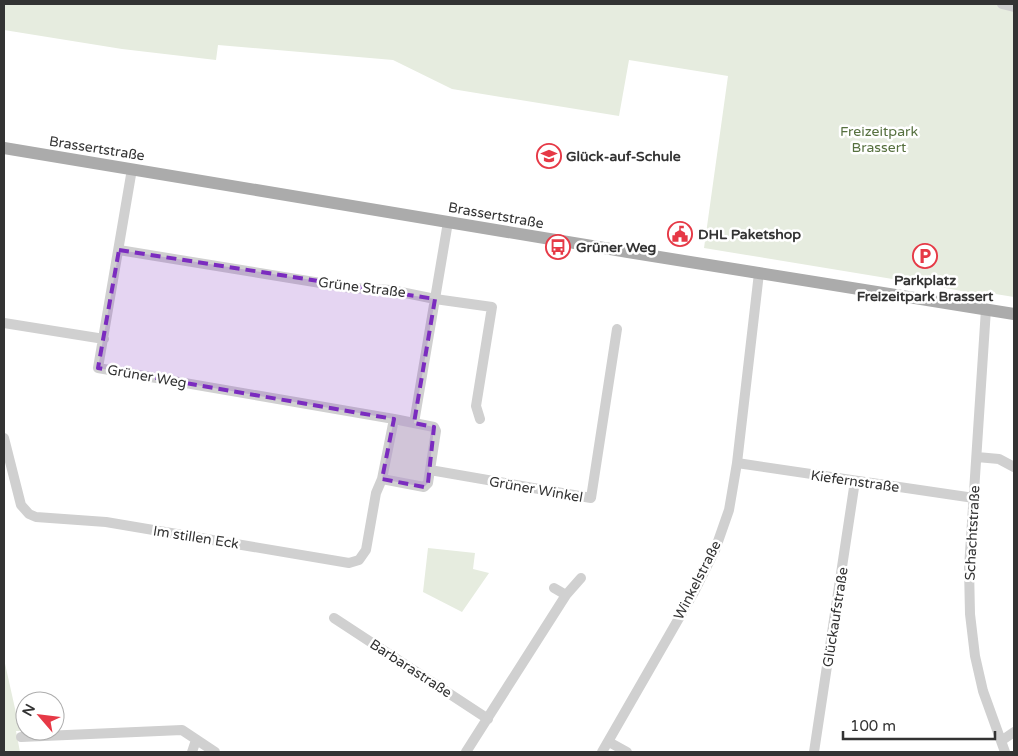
<svg xmlns="http://www.w3.org/2000/svg" width="1018" height="756" font-family="'Varela Round',sans-serif">
<style>
.green{fill:#e6ecdf}
.lines{fill:none;stroke-linecap:round;stroke-linejoin:round}
.minor{stroke:#d0d0d0;stroke-width:10}
.major{stroke:#ababab;stroke-width:12}
.marked{fill:#7b2cbf;fill-opacity:0.2;stroke:#7b2cbf;stroke-width:4;stroke-dasharray:10 6;stroke-linejoin:round}
.labels{text-anchor:middle;stroke-width:5;stroke-linejoin:round;paint-order:stroke}
.park-label{font-size:14px;fill:#56703f;stroke:#fff}
.street-label{font-size:14px;fill:#333;stroke:#fff}
.poi-label{font-size:14px;font-weight:bold;fill:#333;stroke:#fff;text-anchor:start}
</style>
<rect width="100%" height="100%" fill="#fff"/>
<path class="green" d="M4 4H1002L1014 7V297L977 291V294L935 286 704 248 728 76 629 60 619 116 452 89 393 60 218 45 216 60 122 49 4 30Z
M400 424 430 429 433 433 426 479 422 483 389 478 386 473 395 428Z
M428 548 475 553 473 569 489 573 462 612 423 592Z
M4 659 20 731H16L20 752H4Z"/>
<g class="lines">
<path class="minor" d="M1002 4 1014 7
M132 169 98 368 394 419
M119 250 351 288 391 290 435 299 492 307 476 406 480 419
M986 309 969 568 970 614 975 656 983 691 1005 752
M4 323 104 339
M394 419 434 427 436 431 428 483 424 487 382 479Z
M414 423 448 222
M4 438 21 505 29 514 36 517 106 522 349 563 359 560 366 550 376 493 382 479
M977 457 999 459 1014 467
M737 463 974 498
M430 470 591 498 617 329
M554 588 566 595
M334 618 488 719
M21 737 182 730 215 752
M1001 741 1014 732
M609 742 627 752
M192 752 196 740
M466 752 566 595 581 578
M602 752 694 592 715 550 729 510 737 463 759 273
M814 752 855 481"/>
<path class="major" d="M4 148 628 252 1014 314"/>
</g>
<path class="marked" d="M119 250 435 299 414 423 434 427 428 483 424 487 382 479 394 419 98 368Z"/>
<defs>
<symbol id="school-ring" viewBox="-11 -11 22 22"><circle r="9.5" fill="#fff" stroke="#e63946" stroke-width="1.5"/><path d="M0-5L7-2L0 1L-7-2ZM-4 1L0 2.5L4 1V4Q0 6-4 4Z" fill="#e63946"/></symbol>
<symbol id="civic-ring" viewBox="-11 -11 22 22"><circle r="9.5" fill="#fff" stroke="#e63946" stroke-width="1.5"/><path d="M-.6-6.5H3V-4.5H.6V-3L4-1V1h2V6H-6V1h2V-1L-.6-3ZM-1.2 2.5V6h2.4V2.5Z" fill="#e63946"/></symbol>
<symbol id="bus-ring" viewBox="-11 -11 22 22"><circle r="9.5" fill="#fff" stroke="#e63946" stroke-width="1.5"/><path d="M-5-6H5V4H4V6H2V4H-2V6H-4V4H-5ZM-3.5-4V0h7V-4ZM-3.5 1.2v1.5H-2V1.2ZM2 1.2v1.5H3.5V1.2Z" fill="#e63946"/></symbol>
<symbol id="parking-ring" viewBox="-11 -11 22 22"><circle r="9.5" fill="#fff" stroke="#e63946" stroke-width="1.5"/><path d="M-3.5-5.5H1a3.5 3.5 0 0 1 0 7H-1V5.5H-3.5ZM-1-3.4V-.6H.8a1.4 1.4 0 0 0 0-2.8Z" fill="#e63946"/></symbol>
</defs>
<g fill-rule="evenodd">
<use href="#school-ring" x="535" y="142" width="28" height="28"/>
<use href="#civic-ring" x="666" y="220" width="28" height="28"/>
<use href="#bus-ring" x="544" y="233" width="28" height="28"/>
<use href="#parking-ring" x="911" y="242" width="28" height="28"/>
</g>
<g class="labels">
<g class="park-label">
<text x="879" y="136">Freizeitpark<tspan x="879" dy="16">Brassert</tspan></text>
</g>
<g class="street-label">
<text transform="translate(97 148) rotate(9)" y="5">Brassertstraße</text>
<text transform="translate(496 215) rotate(10)" y="5">Brassertstraße</text>
<text transform="translate(362 287) rotate(7)" y="5">Grüne Straße</text>
<text transform="translate(147 376) rotate(10)" y="5">Grüner Weg</text>
<text transform="translate(855 481) rotate(8)" y="5">Kiefernstraße</text>
<text transform="translate(536 489) rotate(10)" y="5">Grüner Winkel</text>
<text transform="translate(972 533) rotate(-87)" y="5">Schachtstraße</text>
<text transform="translate(196 537) rotate(9)" y="5">Im stillen Eck</text>
<text transform="translate(697 580) rotate(-63)" y="5">Winkelstraße</text>
<text transform="translate(835 617) rotate(-81)" y="5">Glückaufstraße</text>
<text transform="translate(411 668) rotate(33)" y="5">Barbarastraße</text>
</g>
<g class="poi-label">
<text x="566" y="161">Glück-auf-Schule</text>
<text x="698" y="239">DHL Paketshop</text>
<text x="576" y="252">Grüner Weg</text>
<text x="925" y="285" text-anchor="middle">Parkplatz<tspan x="925" dy="16">Freizeitpark Brassert</tspan></text>
</g>
</g>
<rect width="1018" height="756" fill="none" stroke="#333333" stroke-width="10"/>
<g transform="translate(40 716) rotate(298)"><circle r="24" fill="#ffffff" stroke="#adadad"/>
<path d="M0-4L9 19L0 12L-9 19Z" fill="#e63946"/>
<text y="-8" font-size="14" font-weight="bold" text-anchor="middle" fill="#333333">N</text>
</g>
<path d="M843 731v8h152v-8" fill="none" stroke="#333333" stroke-width="2.5"/>
<text x="850" y="731" font-size="15" fill="#333333" stroke="#ffffff" stroke-width="4" paint-order="stroke">100 m</text>
</svg>
